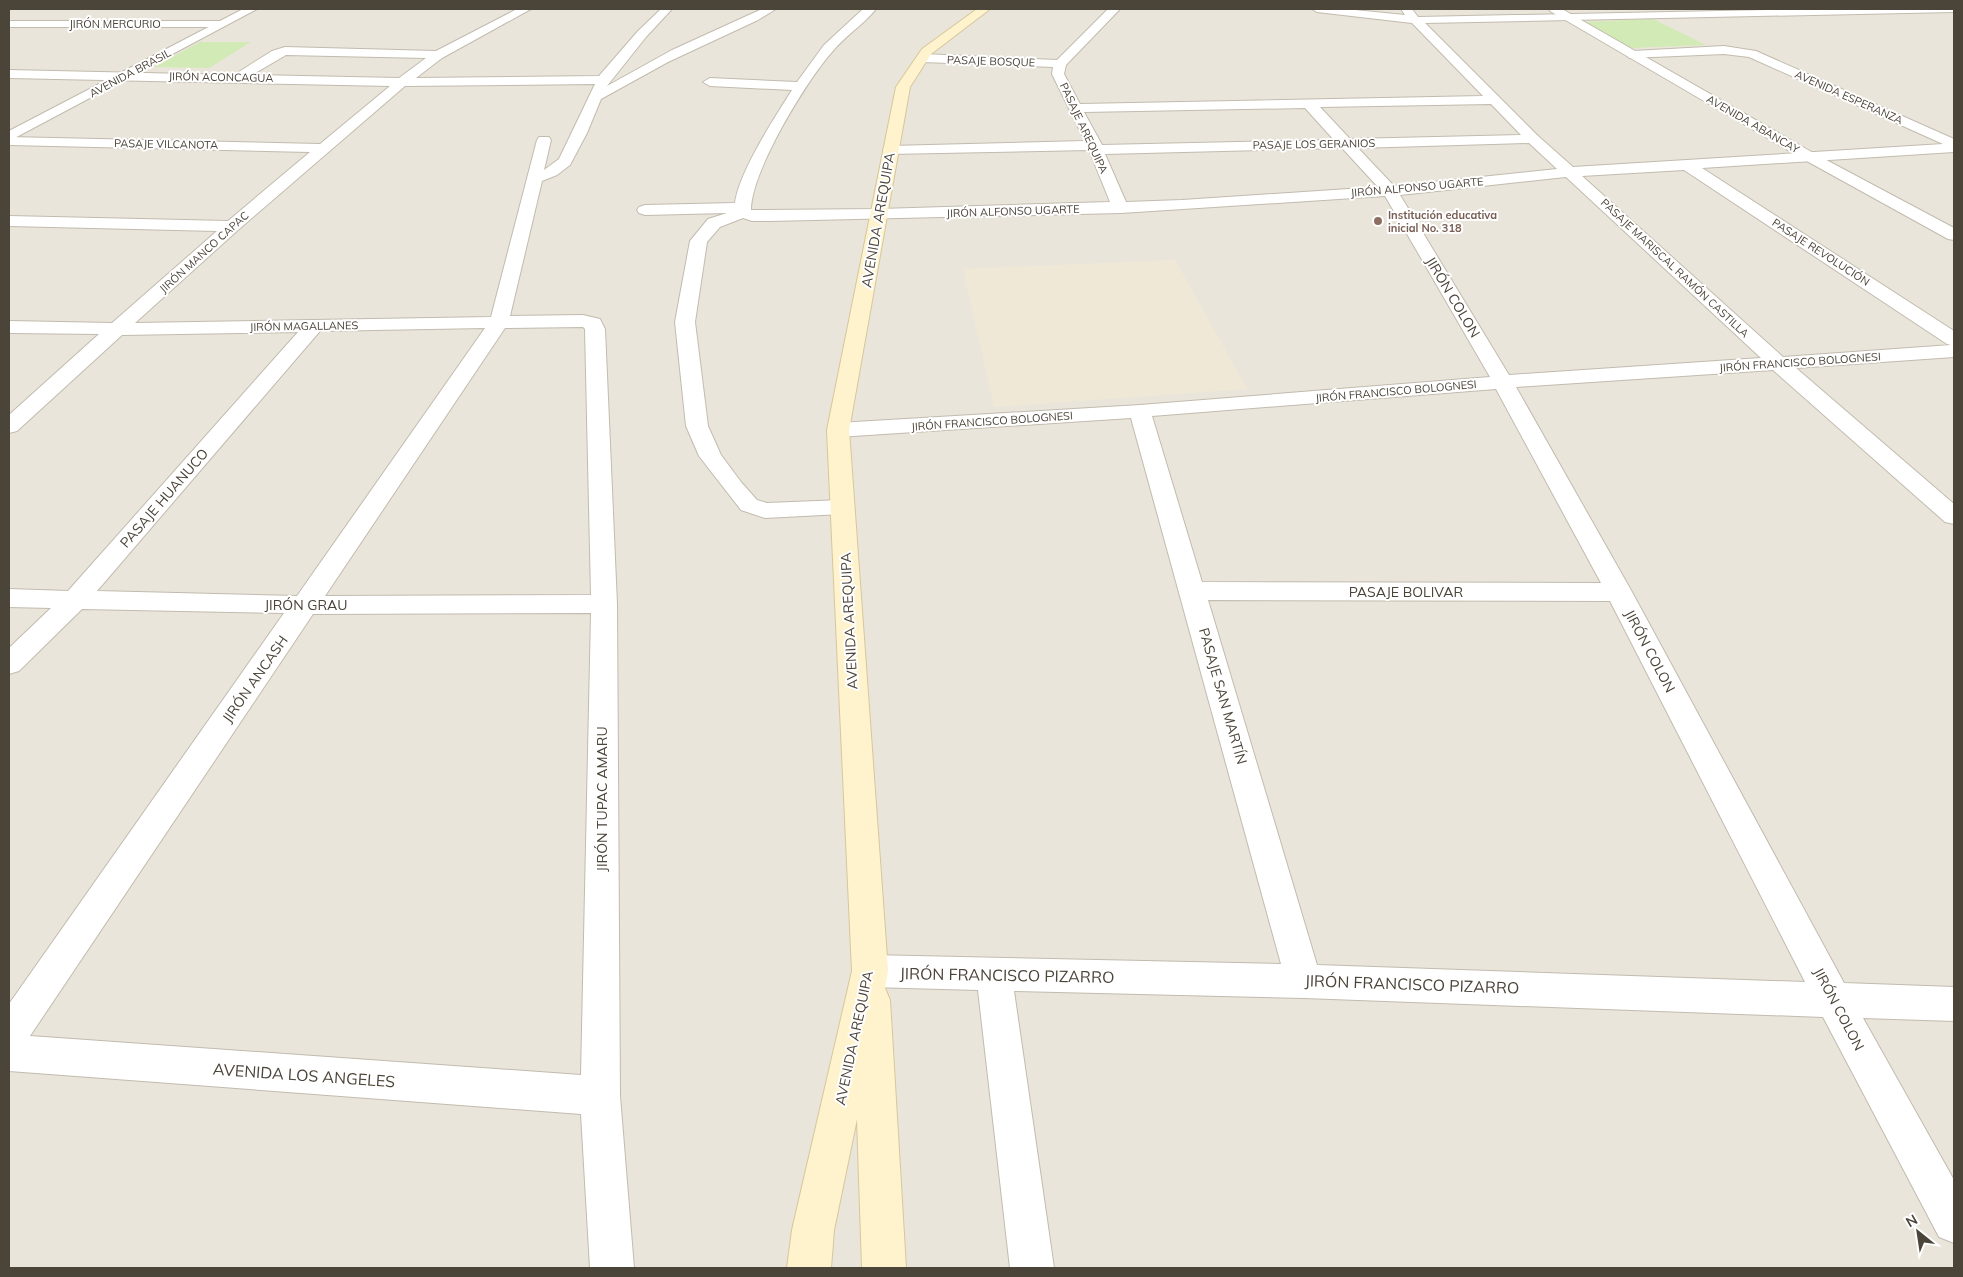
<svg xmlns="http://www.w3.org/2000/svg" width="1963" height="1277" font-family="Mulish,sans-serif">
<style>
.residential{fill:#eae5da}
.education{fill:#efe8d6}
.green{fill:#d2eab5}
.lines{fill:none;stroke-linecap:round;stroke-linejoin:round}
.minor-casing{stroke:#c2bbae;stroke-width:2}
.tertiary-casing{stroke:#c2bbae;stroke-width:2}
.secondary-casing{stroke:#d6c79b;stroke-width:2}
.minor{fill:#fff;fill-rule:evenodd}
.tertiary{fill:#fff;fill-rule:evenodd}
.secondary{fill:#fff3cd;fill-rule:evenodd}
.education-dot{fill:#8d6e63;stroke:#fff;stroke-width:2}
.labels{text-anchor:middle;stroke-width:4;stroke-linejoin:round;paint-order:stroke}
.far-street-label{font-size:11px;fill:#4b4439;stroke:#fff}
.far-education-label{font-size:11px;font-weight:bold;fill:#785e54;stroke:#fff;text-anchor:start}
.street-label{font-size:14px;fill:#4b4439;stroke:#fff}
.near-street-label{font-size:16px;fill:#4b4439;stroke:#fff}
</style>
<rect width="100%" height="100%" fill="#f6f3ec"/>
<path class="residential" d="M9 9H1954V1268H9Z"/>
<path class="education" d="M1175 260 1247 389 994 407 963 269Z"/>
<path class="green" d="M1653 19 1706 45 1632 48 1583 22Z
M200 42H251L209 68 154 67Z"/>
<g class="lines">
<defs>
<path id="minor" d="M517 9H531L442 58 416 78 599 76 638 31 661 9H672L646 37 607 86 672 50 762 9H776L758 20 668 62 601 99 587 133 570 165 557 175 542 181 510 316 583 315 600 319 605 329 617 604 620 1096 634 1268H590L581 1114 9 1071V1004L284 613 82 609 19 671 9 674V648L51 608 9 607V589L68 591 298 332 122 335 17 431 9 433V415L99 334 9 333V321L112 323 217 231 9 226V216L228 221 310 152 9 145V137L320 144 390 86 9 78V70L234 75 272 51 285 47 436 51ZM286 55 426 58 399 78 252 75ZM595 84 559 159 544 170 551 140 549 137H539L537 140 491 317 135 323 238 230 405 86ZM583 327 585 329 591 595 325 596 505 328ZM485 328 297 596 97 591 320 331ZM591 613 581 1075 30 1036 313 614Z
M863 9H876C863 25 845 36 832 52 806 81 751 172 751 210L880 209 1110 202 1089 150 890 154 885 153 883 150 885 147 890 146 1085 141 1052 74 1053 67 923 62 917 58 923 54 1057 60 1108 9H1120L1066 65 1064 74 1080 104 1483 96 1412 23 1317 12 1312 9H1345L1405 15 1401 9H1412L1418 17 1821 9H1954V12L1425 23 1538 136 1573 167 1943 144 1749 57 1724 54 1629 58 1627 55 1633 51 1724 46 1756 51 1954 139V152L1702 168 1954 331V357L1796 368 1954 504V524L1945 522 1773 370 1516 387 1632 592 1844 983 1954 987V1021L1863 1018 1954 1180V1243L1939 1237 1823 1017 1304 998 1014 991 1054 1268H1010L978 990 870 987 857 983 852 971 857 959 870 955 1281 964 1131 418 838 437 830 435 827 430 830 425 838 423 1140 405 1490 377 1385 196 1121 213 770 221H752L743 218 720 227 707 242 695 322 708 426 721 455 741 482 757 500 767 503 842 500 851 502 854 507 851 512 842 514 765 518 741 510 699 456 686 426 675 322 690 241 708 219 727 213 645 215 639 213 637 210 639 207 645 205 735 203C739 172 775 117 792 90L710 86 703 82 710 78 797 82 824 45ZM1491 104 1521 135 1350 139 1320 107ZM1305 108 1334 140 1102 145 1084 112ZM1529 143 1557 169 1394 186 1358 148ZM1342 148 1378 187 1182 200 1126 202 1105 154ZM1684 170 1947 344 1951 345 1783 357 1582 176ZM1566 177 1761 358 1509 375 1400 195ZM1496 389 1601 583 1202 582 1152 416ZM1208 600 1610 601 1805 982 1317 965Z
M9 21H222L228 24 222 27H9Z"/>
<path id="tertiary" d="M243 9H257L9 141V131Z
M1549 9H1562L1815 154 1954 228V240L1948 239 1805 160 1550 11Z"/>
<path id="secondary" d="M977 9H990L931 54 910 87 849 430 888 971 885 988 890 1000 906 1268H862L857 1119 834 1230 831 1268H787L792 1230 852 971 827 430 896 87 922 49Z"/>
</defs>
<use href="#minor" class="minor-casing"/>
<use href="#tertiary" class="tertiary-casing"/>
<use href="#secondary" class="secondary-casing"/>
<use href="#minor" class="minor"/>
<use href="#tertiary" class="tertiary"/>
<use href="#secondary" class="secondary"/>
</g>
<circle class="education-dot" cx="1378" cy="221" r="5"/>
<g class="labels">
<g class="far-street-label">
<text x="115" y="28">JIRÓN MERCURIO</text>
<text transform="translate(991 61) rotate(2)" y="4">PASAJE BOSQUE</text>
<text transform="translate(130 73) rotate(-28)" y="4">AVENIDA BRASIL</text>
<text transform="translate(221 77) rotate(1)" y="4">JIRÓN ACONCAGUA</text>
<text transform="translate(1849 97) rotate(24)" y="4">AVENIDA ESPERANZA</text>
<text transform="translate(1753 124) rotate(30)" y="4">AVENIDA ABANCAY</text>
<text transform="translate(1084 128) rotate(65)" y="4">PASAJE AREQUIPA</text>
<text transform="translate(166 144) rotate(1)" y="4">PASAJE VILCANOTA</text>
<text transform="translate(1314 144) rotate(-1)" y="4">PASAJE LOS GERANIOS</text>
<text transform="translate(1417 187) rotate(-5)" y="4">JIRÓN ALFONSO UGARTE</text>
<text transform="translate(1013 211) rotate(-2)" y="4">JIRÓN ALFONSO UGARTE</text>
<text transform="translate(204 252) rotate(-42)" y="4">JIRÓN MANCO CAPAC</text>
<text transform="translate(1821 252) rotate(33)" y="4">PASAJE REVOLUCIÓN</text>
<text transform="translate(1675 268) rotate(43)" y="4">PASAJE MARISCAL RAMÓN CASTILLA</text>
<text transform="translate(304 326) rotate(-1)" y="4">JIRÓN MAGALLANES</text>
<text transform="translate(1800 362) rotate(-4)" y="4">JIRÓN FRANCISCO BOLOGNESI</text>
<text transform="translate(1396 391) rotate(-5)" y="4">JIRÓN FRANCISCO BOLOGNESI</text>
<text transform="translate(992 421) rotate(-4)" y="4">JIRÓN FRANCISCO BOLOGNESI</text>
</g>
<g class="far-education-label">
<text x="1388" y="219">Institución educativa<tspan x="1388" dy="13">inicial No. 318</tspan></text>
</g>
<g class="street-label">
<text transform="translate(878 220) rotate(-80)" y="5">AVENIDA AREQUIPA</text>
<text transform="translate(1453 297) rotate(59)" y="5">JIRÓN COLON</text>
<text transform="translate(164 498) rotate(-49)" y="5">PASAJE HUANUCO</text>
<text x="1406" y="597">PASAJE BOLIVAR</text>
<text x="306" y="610">JIRÓN GRAU</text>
<text transform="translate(849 621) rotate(-93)" y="5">AVENIDA AREQUIPA</text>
<text transform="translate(1650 651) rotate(62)" y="5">JIRÓN COLON</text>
<text transform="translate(255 679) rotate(-55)" y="5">JIRÓN ANCASH</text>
<text transform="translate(1223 696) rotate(74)" y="5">PASAJE SAN MARTÍN</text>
<text transform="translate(602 799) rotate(-90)" y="5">JIRÓN TUPAC AMARU</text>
<text transform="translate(1839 1009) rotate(62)" y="5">JIRÓN COLON</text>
<text transform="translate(854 1038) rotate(-78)" y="5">AVENIDA AREQUIPA</text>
</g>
<g class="near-street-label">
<text transform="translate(1007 975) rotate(1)" y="6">JIRÓN FRANCISCO PIZARRO</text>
<text transform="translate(1412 984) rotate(2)" y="6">JIRÓN FRANCISCO PIZARRO</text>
<text transform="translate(304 1075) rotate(4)" y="6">AVENIDA LOS ANGELES</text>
</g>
</g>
<rect width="1963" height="1277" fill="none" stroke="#4b4439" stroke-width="20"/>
<g transform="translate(1918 1232) rotate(330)" stroke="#ffffff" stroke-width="4" paint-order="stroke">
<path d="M0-4L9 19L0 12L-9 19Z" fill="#4b4439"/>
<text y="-8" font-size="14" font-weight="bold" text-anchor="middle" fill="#4b4439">N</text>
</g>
</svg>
